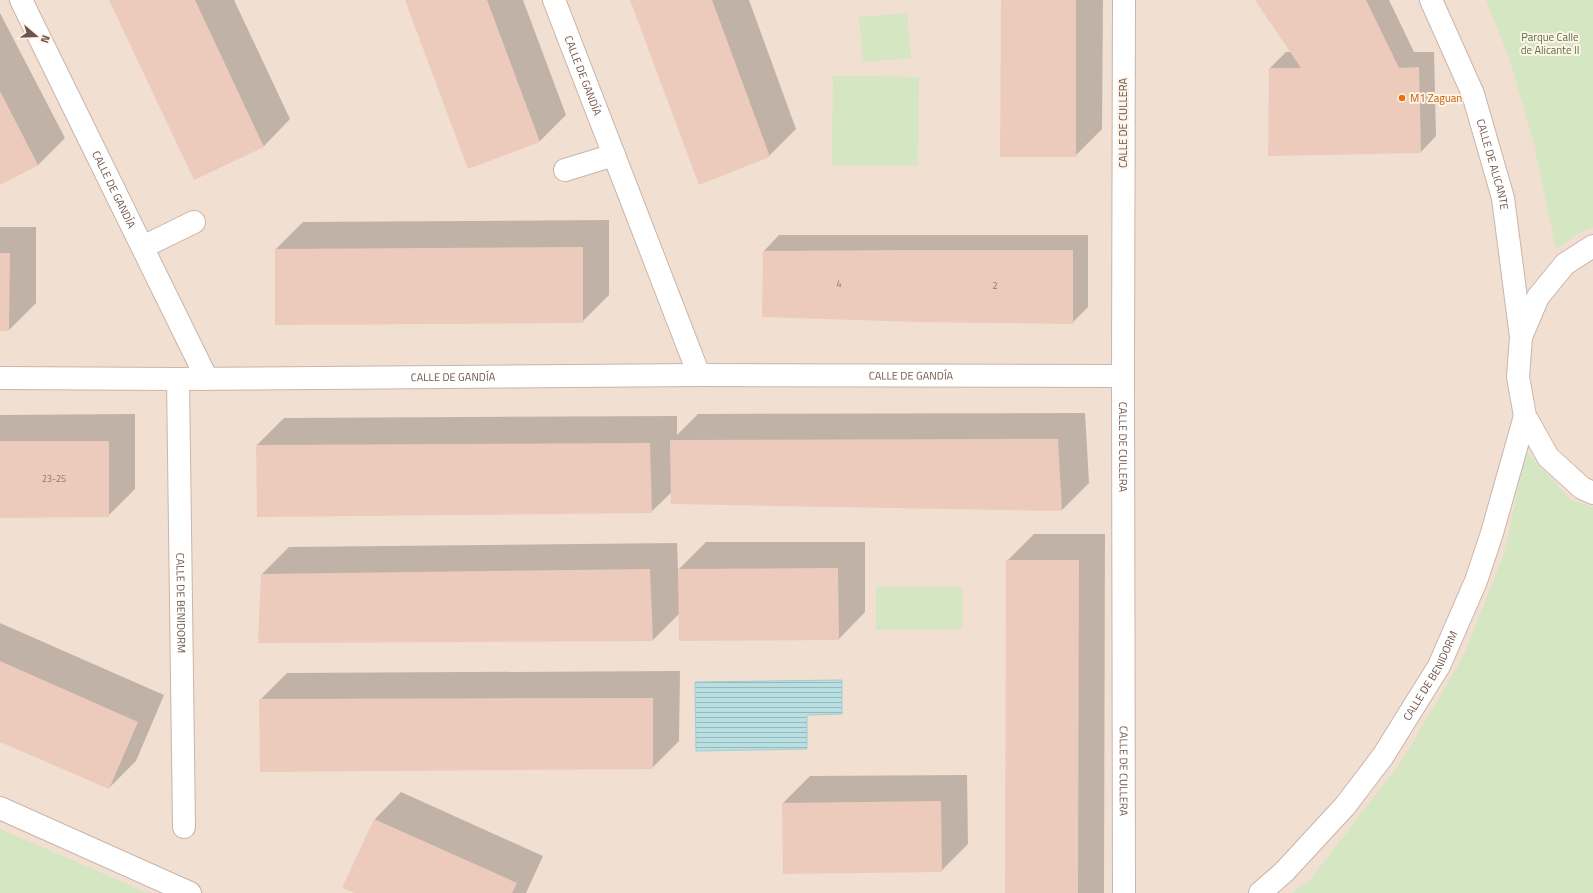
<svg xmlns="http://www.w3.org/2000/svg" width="1593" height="893" font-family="'Titillium Web',sans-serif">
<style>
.residential{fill:#f1dfd1}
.green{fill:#d4e6c2}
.water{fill:url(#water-rules);stroke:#9fcfd2}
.shadow{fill:#0003}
.building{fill:#edcbbc}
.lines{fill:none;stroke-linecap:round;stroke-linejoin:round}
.minor-casing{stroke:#c9b5aa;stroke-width:24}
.minor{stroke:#fff;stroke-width:22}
.food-dot{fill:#e8710a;stroke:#fdf3e7;stroke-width:1.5}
.labels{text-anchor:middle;stroke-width:4;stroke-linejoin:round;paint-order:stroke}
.number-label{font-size:9px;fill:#8e7267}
.park-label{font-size:11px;fill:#567443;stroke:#fdf3e7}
.street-label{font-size:11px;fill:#6f544b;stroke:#fdf3e7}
.food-label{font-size:11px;fill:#c56008;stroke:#fdf3e7;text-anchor:start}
</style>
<defs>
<pattern id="water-rules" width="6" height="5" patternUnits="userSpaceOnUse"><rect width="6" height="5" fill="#b8dfe2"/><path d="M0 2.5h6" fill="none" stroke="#9ab7b9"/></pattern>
</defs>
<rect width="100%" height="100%" fill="#faeee2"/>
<path class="residential" d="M0 0H1593V893H0Z"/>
<path class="green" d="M1486 0H1593V227L1579 233 1556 249 1534 144 1509 57Z
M907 13 911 58 863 62 859 17Z
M833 76 919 77 918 166 832 165Z
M1526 451 1571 500 1593 507V893H1292L1310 880 1403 759 1463 657 1505 551Z
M876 587H962V629L876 630Z
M0 829 148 893H0Z"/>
<path class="water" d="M842 680V714L807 715V749L696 751 695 682Z"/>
<path class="shadow" d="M110 0H234L290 119 264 146Z
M406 0H523L566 115 539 142Z
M631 0H749L796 129 769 156Z
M1002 0H1103L1102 129 1075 156Z
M1256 0H1389L1414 52H1434L1436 136 1421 152 1269 155 1270 68 1286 52H1292Z
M0 13 65 138 38 165 0 184Z
M609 220V295L582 322 276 249 303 222Z
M0 227H36V303L9 330H0Z
M779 235H1088V307L1072 323 764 251Z
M1085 413 1089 483 1062 510 672 492 651 512 257 445 284 418 677 416V435L698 414Z
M135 414V489L108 516 0 517V415Z
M1034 534H1105L1104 893H1006L1007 561Z
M706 542H865V612L839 639 679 614 653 640 262 574 289 547 677 543 678 570Z
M0 623 164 695 136 761 109 788 0 741Z
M680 671 679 741 652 768 260 700 287 673Z
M967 775 968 844 941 871 783 803 810 776Z
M401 792 543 856 526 893H357L375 819Z"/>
<path class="building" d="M109 0H195L264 147 194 180Z
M405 0H487L540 142 468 169Z
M630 0H712L770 157 699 185Z
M1001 0H1076V157H1000Z
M1255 0H1366L1399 68 1419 67 1421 153 1268 156 1269 68H1301Z
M0 91 38 165 0 185Z
M583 247V323L275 325V249Z
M916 250H1073V324L917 322 762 317 763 251Z
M0 253H10L9 331H0Z
M1058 439 1062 511 671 504 670 440Z
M0 441H109V517L0 518Z
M650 443 652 513 257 517 256 445Z
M1006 560H1079L1078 893H1005Z
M838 568 839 640 679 641 678 569Z
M650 569 653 641 258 643 261 574Z
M0 661 138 722 109 789 0 742Z
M653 698V769L260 772 259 699Z
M941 801 942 872 783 874 782 803Z
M374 819 517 883 512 893H355L342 888Z"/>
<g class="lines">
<defs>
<g id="minor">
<path id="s1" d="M21 0 207 379"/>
<path id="s2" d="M554 0 699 375"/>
<path id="s3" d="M1124 0 1123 376 1124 893"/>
<path id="s4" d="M1431 0 1473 94 1503 198 1521 337"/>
<path d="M565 170 614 155"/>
<path d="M1593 246 1565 264 1538 297 1521 337 1518 377 1525 416 1548 457 1582 488 1593 493"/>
<path d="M143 247 194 222"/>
<path id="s5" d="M0 378 178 379 699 375 1123 376"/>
<path id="s6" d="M178 379 184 827"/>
<path d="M0 808 190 893"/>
<path id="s7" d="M1260 893 1284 872 1345 806 1383 756 1439 666 1476 581 1492 533 1525 416"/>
</g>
</defs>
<use href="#minor" class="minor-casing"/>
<use href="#minor" class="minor"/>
</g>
<circle class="food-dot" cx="1402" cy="98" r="4"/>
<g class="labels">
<g class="number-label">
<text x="839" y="287">4</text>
<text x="995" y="289">2</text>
<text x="54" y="482">23-25</text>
</g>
<g class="park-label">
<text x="1550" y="41">Parque Calle<tspan x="1550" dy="13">de Alicante II</tspan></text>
</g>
<g class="street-label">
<text dy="4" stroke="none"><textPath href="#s2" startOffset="81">CALLE DE GANDÍA</textPath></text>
<text transform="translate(1123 123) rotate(-90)" y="4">CALLE DE CULLERA</text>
<text dy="4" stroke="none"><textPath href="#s4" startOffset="176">CALLE DE ALICANTE</textPath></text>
<text dy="4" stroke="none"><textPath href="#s1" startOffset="211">CALLE DE GANDÍA</textPath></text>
<text dy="4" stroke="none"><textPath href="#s5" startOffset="911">CALLE DE GANDÍA</textPath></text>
<text dy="4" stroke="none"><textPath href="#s5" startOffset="453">CALLE DE GANDÍA</textPath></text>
<text dy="4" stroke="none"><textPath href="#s3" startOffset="447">CALLE DE CULLERA</textPath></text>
<text dy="4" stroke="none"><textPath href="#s6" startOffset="224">CALLE DE BENIDORM</textPath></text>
<text dy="4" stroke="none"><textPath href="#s7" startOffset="278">CALLE DE BENIDORM</textPath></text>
<text dy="4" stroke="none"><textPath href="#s3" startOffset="771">CALLE DE CULLERA</textPath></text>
</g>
<g class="food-label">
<text x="1410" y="102">M1 Zaguan</text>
</g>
</g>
<g transform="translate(36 36) rotate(109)" stroke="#fdf3e7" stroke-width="3" paint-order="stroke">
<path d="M0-3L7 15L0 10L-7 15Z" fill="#6f544b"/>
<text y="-6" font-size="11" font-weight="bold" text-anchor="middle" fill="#6f544b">N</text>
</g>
</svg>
